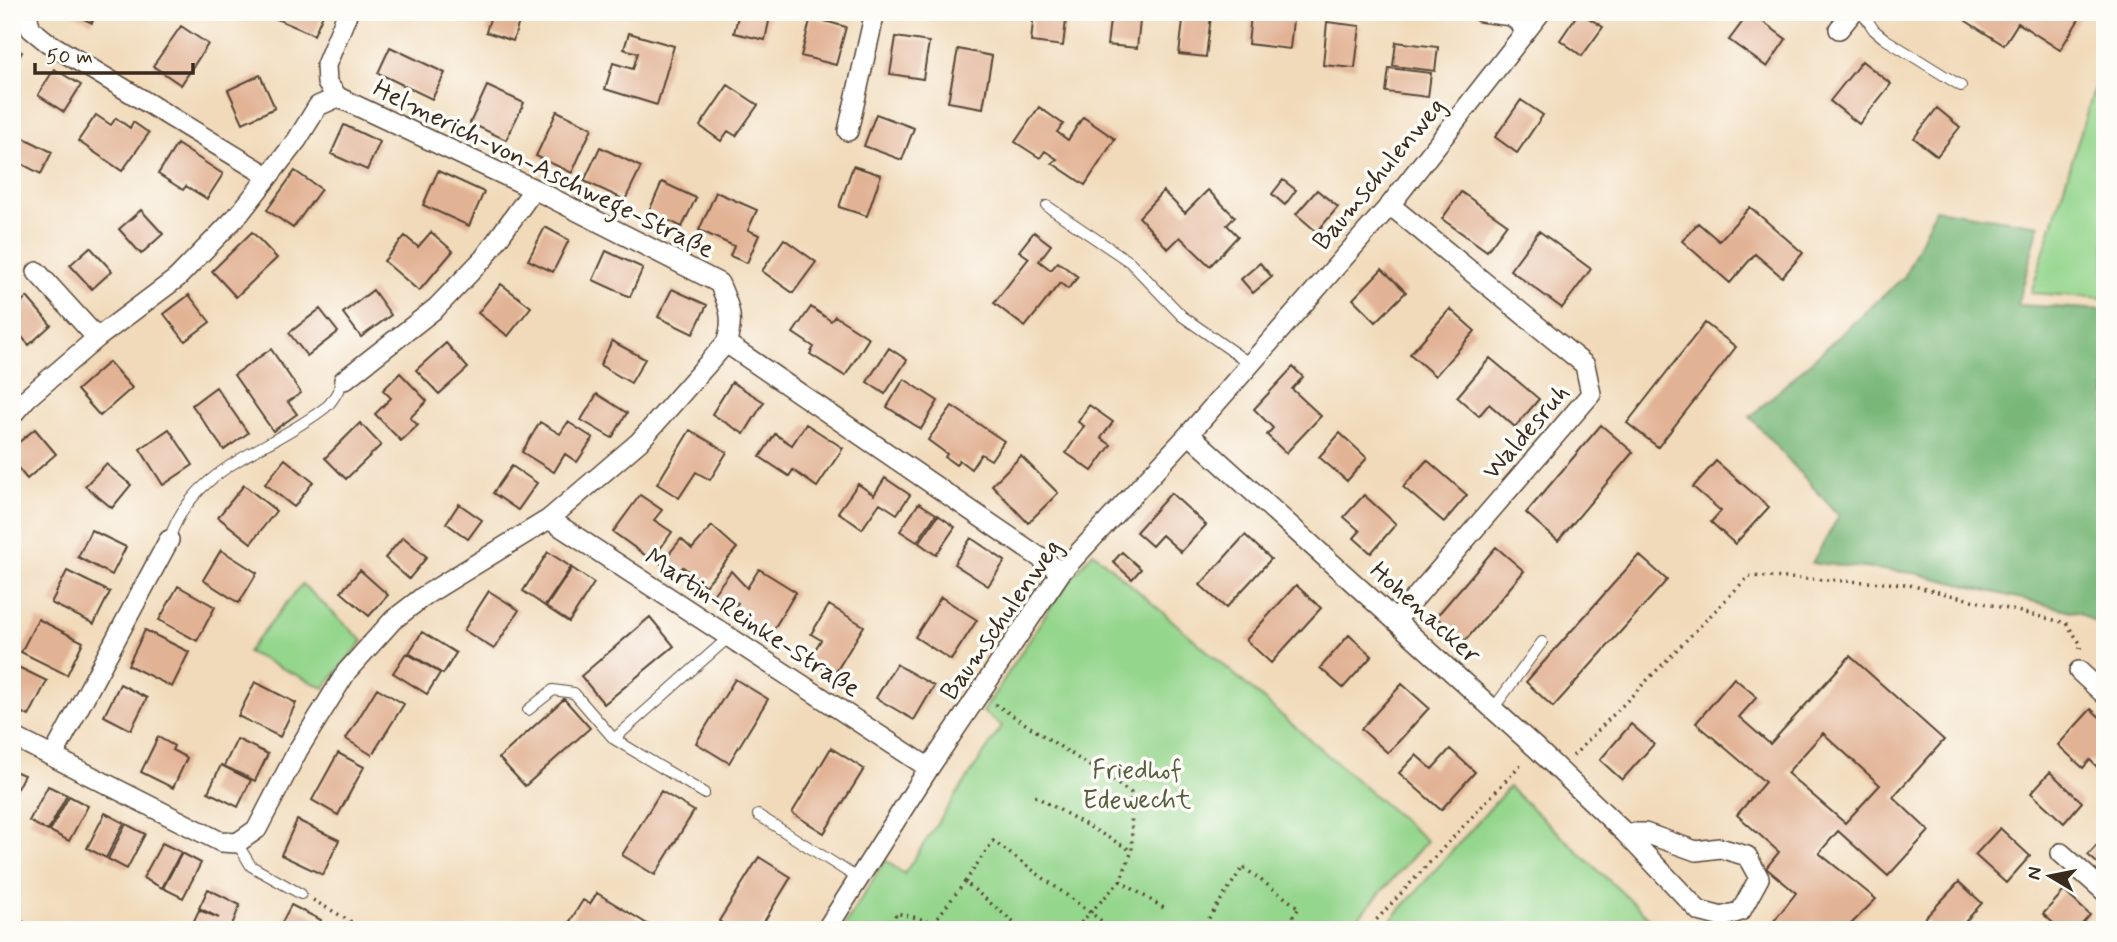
<svg xmlns="http://www.w3.org/2000/svg" width="2117" height="942" font-family="Mynerve,sans-serif">
<style>
.green{fill:#95d68d;stroke:#688056;stroke-width:2}
.forest{fill:#78b778;stroke:#5a704b;stroke-width:2}
.building{fill:#e2b294;fill-rule:evenodd}
.lines{fill:none;stroke-linecap:round;stroke-linejoin:round}
.lane-casing{stroke:#564435;stroke-width:12}
.street-casing{stroke:#564435;stroke-width:22}
.path{stroke:#564435;stroke-width:3.5;stroke-dasharray:2 5;stroke-linecap:butt}
.lane{stroke:#fff;stroke-width:10}
.street{stroke:#fff;stroke-width:19}
.labels{text-anchor:middle;stroke-width:7;stroke-linejoin:round;paint-order:stroke}
.street-label{font-size:26px;fill:#3b2a1e;stroke:#fdfcf7}
.park-label{font-size:26px;fill:#565e3f;stroke:#fdfcf7}
</style>
<rect width="100%" height="100%" fill="#fdfcf7"/>
<filter id="ink" filterUnits="userSpaceOnUse"><feTurbulence type="fractalNoise" baseFrequency=".0143" numOctaves="2"/><feDisplacementMap in="SourceGraphic" scale="14" xChannelSelector="R" yChannelSelector="G"/><feConvolveMatrix kernelMatrix="1 2 1 2 8 2 1 2 1" color-interpolation-filters="sRGB"/></filter>
<filter id="wash" filterUnits="userSpaceOnUse"><feTurbulence type="fractalNoise" baseFrequency=".00686" numOctaves="4" result="noise"/><feDisplacementMap in="SourceGraphic" scale="28" xChannelSelector="R" yChannelSelector="G"/><feGaussianBlur stdDeviation="1.57" result="paint"/><feColorMatrix in="noise" values="0 0 0 0 0 0 0 0 0 0 0 0 0 0 0 0 0 1.4 0 .05"/><feComposite in="paint" operator="in"/></filter>
<g filter="url(#wash)">
<rect width="100%" height="100%" fill="#f1daba"/>
<path class="green" d="M2105 54V298L2031 293Z
M1093 552 1427 841 1347 930H842L885 860 904 874 1002 726 983 712 1055 600Z
M302 584 363 641 324 688 247 652Z
M1509 787 1662 930H1382Z"/>
<path class="forest" d="M1935 209 2039 225 2018 305 2105 310V629L2080 613 1914 573 1812 563 1839 516 1750 417 1905 276Z"/>
<g id="blocks">
<path class="building" d="M69 12H97L92 23Z
M274 12H324L314 35 272 17Z
M492 12H522L513 41 486 32Z
M739 12H771L765 40 734 33Z
M1034 12H1067L1063 46 1031 42Z
M1111 12H1141L1137 48 1107 45Z
M1579 12 1603 27 1582 56 1560 40Z
M1750 12 1786 39 1767 67 1729 40Z
M1971 12H2005L2010 16 2012 12H2075L2081 16 2060 50 2018 23 2004 45 1966 21Z
M1184 13 1211 16 1206 57 1179 54Z
M1251 15 1293 20 1290 49 1248 44Z
M811 17 846 27 836 65 801 56Z
M1327 22 1360 26 1355 68 1323 65Z
M181 26 208 44 181 85 153 66Z
M629 33 674 46 657 105 605 89 613 63 633 69 638 53 624 49Z
M896 37 929 42 923 79 890 74Z
M1396 42 1438 47 1435 71 1393 66Z
M12 46 22 52 12 69Z
M390 47 445 73 432 99 378 73Z
M958 49 992 56 983 108 948 102Z
M1862 61 1891 84 1859 124 1830 101Z
M1389 68 1431 73 1428 97 1386 92Z
M54 69 81 85 64 112 38 95Z
M260 75 275 108 243 123 228 90Z
M728 85 758 105 736 136 728 131 721 141 700 126Z
M487 86 524 103 506 140 470 123Z
M1521 100 1543 115 1517 153 1495 137Z
M1039 107 1063 124 1057 132 1068 140 1083 117 1115 139 1085 185 1052 163 1057 159 1045 151 1040 158 1015 142Z
M1937 108 1960 127 1937 156 1914 138Z
M557 111 592 128 572 173 536 156Z
M876 114 914 128 902 160 864 146Z
M96 115 111 125 116 118 130 128 133 122 149 133 122 171 78 141Z
M344 125 380 142 367 170 331 154Z
M12 132 52 152 41 174 12 159Z
M177 144 223 174 207 199 186 186 183 190 158 174Z
M600 147 641 167 625 200 584 181Z
M853 166 881 175 867 216 839 207Z
M295 171 321 189 293 228 267 210Z
M438 171 484 192 469 226 423 205Z
M1283 180 1296 190 1285 205 1272 194Z
M662 182 696 198 682 227 649 211Z
M1208 190 1235 217 1227 225 1238 236 1210 266 1180 237 1168 249 1139 217 1163 191 1185 213Z
M1317 190 1338 207 1317 232 1296 214Z
M716 192 757 210 748 230 759 235 747 263 730 256 734 246 699 230Z
M1461 192 1507 224 1487 251 1442 219Z
M1750 207 1803 253 1782 277 1755 254 1730 283 1682 241 1698 223 1719 241Z
M141 210 163 234 141 254 119 229Z
M545 227 569 240 553 272 528 260Z
M1539 231 1591 269 1562 308 1510 270Z
M252 232 277 258 236 297 212 271Z
M431 232 453 251 419 291 384 261 405 236 418 247Z
M1034 232 1051 245 1039 261 1051 270 1058 262 1078 277 1068 289 1060 283 1025 327 994 303 1029 258 1019 251Z
M784 239 816 262 793 293 762 271Z
M90 247 112 271 92 289 70 265Z
M606 251 643 268 630 297 593 280Z
M1260 263 1272 277 1253 293 1241 279Z
M1382 269 1406 292 1376 322 1353 299Z
M501 284 531 307 508 336 478 313Z
M672 289 707 305 693 334 658 317Z
M373 290 391 315 361 337 343 313Z
M189 295 210 322 185 341 164 314Z
M27 297 51 325 29 345 12 326V310Z
M811 307 831 321 835 316 869 338 845 376 810 354 814 347 793 333Z
M320 309 338 332 307 356 289 333Z
M1450 309 1475 331 1435 376 1410 354Z
M1705 323 1736 347 1658 447 1627 423Z
M612 341 645 359 631 383 600 365Z
M446 343 468 368 439 394 416 370Z
M889 348 907 360 885 394 867 382Z
M271 349 301 393 288 402 297 414 273 431 234 375Z
M1490 358 1539 399 1515 427 1489 404 1479 416 1457 397Z
M109 362 132 388 100 416 77 390Z
M1293 367 1303 377 1292 389 1321 416 1286 453 1267 435 1273 428 1254 409Z
M400 373 427 401 410 418 418 425 401 441 375 414 391 398 383 390Z
M904 379 938 401 921 429 887 407Z
M732 382 764 402 744 434 712 414Z
M216 387 248 433 224 450 192 405Z
M597 394 627 413 612 438 581 420Z
M1089 405 1113 422 1101 438 1111 445 1092 471 1066 453 1084 426 1078 422Z
M952 406 1004 441 991 460 981 454 971 469 959 460 956 465 945 457 947 454 928 440Z
M540 422 560 434 568 422 593 438 577 462 565 454 554 472 522 452Z
M360 423 381 445 346 479 325 458Z
M806 424 843 448 817 487 793 470 789 476 760 457 775 434 792 445Z
M1601 425 1633 452 1558 541 1526 513Z
M35 429 56 454 27 479 12 461V448Z
M169 429 193 465 163 485 140 449Z
M690 430 727 452 710 480 696 472 679 498 657 484Z
M1340 433 1367 458 1347 481 1319 457Z
M1021 456 1058 493 1028 523 992 485Z
M285 459 313 482 294 507 265 484Z
M1427 460 1467 495 1444 522 1403 487Z
M1716 461 1769 507 1735 544 1711 522 1721 511 1693 487Z
M106 464 131 485 112 508 85 486Z
M512 466 537 483 518 510 493 493Z
M885 478 910 495 897 514 880 503 862 529 838 512 858 484 874 495Z
M244 485 276 511 251 543 218 517Z
M1171 493 1206 525 1181 552 1162 535 1152 546 1136 532Z
M640 495 662 510 654 520 672 532 652 560 613 532Z
M1364 495 1396 524 1371 553 1354 538 1360 531 1344 517Z
M919 503 936 514 917 542 900 531Z
M459 504 482 520 468 539 446 523Z
M938 515 955 527 936 555 919 543Z
M712 526 737 548 705 586 683 567 676 575 661 564 681 539 692 549Z
M91 530 126 547 112 575 78 557Z
M1245 535 1271 559 1226 608 1200 585Z
M403 537 427 557 409 579 385 558Z
M971 538 1005 561 988 586 954 564Z
M1496 547 1524 571 1465 641 1436 617Z
M221 550 257 573 239 603 203 580Z
M548 552 571 567 545 606 523 591Z
M1122 552 1141 569 1132 579 1113 562Z
M1639 555 1667 580 1553 707 1526 682Z
M572 568 594 583 569 622 546 607Z
M759 569 796 592 772 632 734 609 738 603 730 599 724 606 712 596 731 571 747 588Z
M360 570 388 595 369 616 341 592Z
M67 571 110 592 94 624 51 603Z
M1296 585 1321 608 1271 663 1246 640Z
M178 586 215 607 197 641 159 620Z
M489 591 519 610 494 649 464 630Z
M941 597 977 620 951 660 915 637Z
M829 605 864 626 834 675 809 659 821 640 811 634Z
M650 617 674 646 604 704 581 676Z
M38 619 83 642 67 675 21 652Z
M145 630 189 652 172 687 128 665Z
M422 632 456 653 443 674 409 653Z
M1349 635 1372 656 1343 688 1320 668Z
M406 653 440 673 427 694 393 673Z
M1850 656 1944 740 1893 797 1929 831 1888 876 1838 831 1819 853 1876 899 1845 930H1767L1796 893 1766 868 1779 852 1737 815 1765 782 1696 723 1734 678 1757 697 1739 717 1770 744ZM1823 733 1880 785 1845 823 1787 773Z
M12 664 47 681 29 716 12 708Z
M896 664 934 686 914 720 876 698Z
M735 679 768 699 729 763 696 743Z
M255 682 296 703 280 737 238 716Z
M120 684 147 698 131 730 104 716Z
M1402 684 1429 708 1388 753 1361 729Z
M377 688 404 704 372 755 346 739Z
M564 699 590 728 525 786 499 758Z
M2091 709 2105 722V775L2090 760 2083 768 2058 745Z
M1631 724 1654 744 1622 780 1600 760Z
M158 737 174 746 172 750 187 758 173 788 141 772Z
M237 739 268 754 255 781 224 766Z
M831 748 864 769 824 833 792 813Z
M1450 749 1475 772 1441 810 1399 773 1416 755 1432 769Z
M338 753 364 767 338 815 312 800Z
M221 765 251 780 238 807 208 792Z
M12 770 24 775 12 798Z
M2050 772 2082 802 2064 823 2031 793Z
M48 786 67 795 48 831 29 821Z
M661 791 694 811 655 875 622 855Z
M69 796 88 806 69 841 50 831Z
M105 813 124 823 106 858 87 848Z
M297 820 339 840 323 875 281 855Z
M126 824 145 834 127 869 108 859Z
M2000 828 2030 856 2006 883 1975 855Z
M2105 836V870L2088 855Z
M162 843 181 852 162 888 143 878Z
M182 853 201 863 183 898 163 888Z
M759 857 791 877 759 930H733L719 921Z
M1959 882 1982 903 1958 930H1938L1925 918Z
M208 889 240 905 230 930 190 929 199 910 219 918 199 908Z
M2064 891 2090 915 2077 930H2061L2043 914Z
M597 893 657 930H575L576 927 569 923 583 900 590 904Z
M291 905 321 920 316 930H278Z
M12 916 29 925 26 930H12Z"/>
</g>
</g>
<g filter="url(#ink)">
<use href="#blocks" fill-opacity="0" stroke="#564435" stroke-width="2"/>
<g class="lines">
<defs>
<path id="lane" d="M1862 12 1874 30 1885 39 1961 86
M1047 206 1130 262 1182 316 1249 363
M169 540C193 465 271 451 326 407 334 401 339 388 344 380
M1493 709 1542 642
M528 710 553 690 574 693 614 739 704 793
M614 739 728 638
M758 815 859 879
M237 843 251 866 301 894"/>
<path id="street" d="M26 12 31 29 47 42 268 176
M1481 12 1512 16 1527 30
M1839 29 1853 12
M338 97 534 189 719 283C729 305 735 320 726 343L1061 572
M848 131 875 12
M1390 205 1585 365 1591 394 1396 620
M37 272 97 338
M344 380 436 308 484 258 534 189
M12 415 27 398 97 338 177 278 240 213 297 140 318 106 338 97 327 83 326 65 348 12
M1189 434 1536 748 1625 833 1699 911 1722 917 1741 911 1759 878 1747 856 1720 848 1696 851 1645 833H1625
M549 519 929 768
M2079 671 2105 695
M12 736 221 842 237 843 257 829 298 750 347 671 393 620 424 596 549 519 639 442 726 343
M53 756 169 540
M2061 853 2105 892
M826 930 929 768 1061 572 1189 434 1390 205 1541 12"/>
</defs>
<use href="#lane" class="lane-casing"/>
<use href="#street" class="street-casing"/>
<path class="path" d="M995 704 1131 793 1132 851 1120 881 1074 930
M1573 756 1749 576 1905 584 2066 623 2080 643V653
M1035 796 1132 851
M1120 881 1167 910
M965 882 993 841 1114 930
M313 900 366 930
M892 930 896 913 934 922 965 882 1023 930
M1201 930 1243 867 1299 908 1283 930
M1367 930 1523 762"/>
<use href="#lane" class="lane"/>
<use href="#street" class="street"/>
</g>
</g>
<g class="labels">
<g class="street-label">
<text transform="translate(544 168) rotate(26)" y="9">Helmerich-von-Aschwege-Straße</text>
<text transform="translate(1378 173) rotate(-50)" y="9">Baumschulenweg</text>
<text transform="translate(1525 431) rotate(-49)" y="9">Waldesruh</text>
<text transform="translate(1426 612) rotate(42)" y="9">Hohenacker</text>
<text transform="translate(1000 619) rotate(-55)" y="9">Baumschulenweg</text>
<text transform="translate(753 622) rotate(33)" y="9">Martin-Reinke-Straße</text>
</g>
<g class="park-label">
<text x="1137" y="778">Friedhof<tspan x="1137" dy="30">Edewecht</tspan></text>
</g>
</g>
<rect width="2117" height="942" fill="none" stroke="#fdfcf7" stroke-width="42"/>
<g transform="translate(2050 876) rotate(280)" stroke="#fdfcf7" stroke-width="5" paint-order="stroke">
<path d="M0-5L12 26L0 18L-12 26Z" fill="#3b2a1e"/>
<text y="-10" font-size="19" font-weight="bold" text-anchor="middle" fill="#3b2a1e">N</text>
</g>
<path d="M35 63v10h158v-10" fill="none" stroke="#3b2a1e" stroke-width="3.5"/>
<text x="46" y="63" font-size="21" fill="#3b2a1e" stroke="#fdfcf7" stroke-width="5" paint-order="stroke">50 m</text>
</svg>
